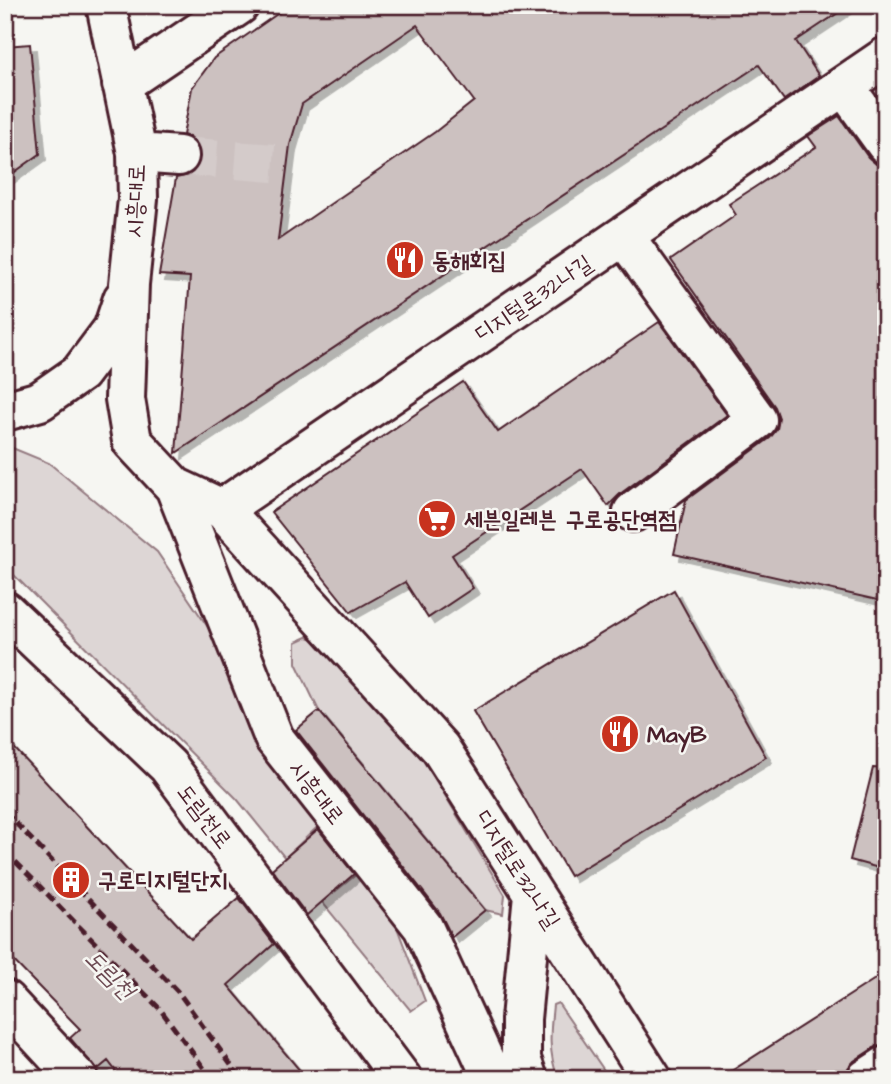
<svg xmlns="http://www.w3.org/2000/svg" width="891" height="1084" font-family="'Architects Daughter','Poor Story',sans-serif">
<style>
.green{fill:#ddd6d5;stroke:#947a80;stroke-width:2}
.building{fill:#ccc1c0;stroke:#4a1f2b;stroke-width:2;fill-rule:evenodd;filter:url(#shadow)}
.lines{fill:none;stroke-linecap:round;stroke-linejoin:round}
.minor-tunnel{stroke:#d4cbca;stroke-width:38;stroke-dasharray:38 19;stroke-linecap:butt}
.minor-casing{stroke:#4a1f2b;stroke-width:44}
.major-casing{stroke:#4a1f2b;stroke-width:44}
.minor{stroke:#f6f6f2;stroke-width:38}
.major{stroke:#f6f6f2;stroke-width:38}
.rail{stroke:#4a1f2b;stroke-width:5;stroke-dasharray:10 5;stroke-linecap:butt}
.labels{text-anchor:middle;stroke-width:5;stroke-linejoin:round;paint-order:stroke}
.street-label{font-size:23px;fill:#4a1f2b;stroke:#f6f6f2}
.poi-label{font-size:23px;font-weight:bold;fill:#4a1f2b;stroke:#f6f6f2;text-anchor:start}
.water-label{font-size:24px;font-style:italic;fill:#6c4a52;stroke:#f6f6f2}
</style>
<defs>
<filter id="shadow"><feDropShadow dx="6" dy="6" stdDeviation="0" flood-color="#0004"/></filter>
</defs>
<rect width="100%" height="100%" fill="#f6f6f2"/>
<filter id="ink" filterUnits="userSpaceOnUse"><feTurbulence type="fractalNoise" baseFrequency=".0143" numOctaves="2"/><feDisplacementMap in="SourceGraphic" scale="14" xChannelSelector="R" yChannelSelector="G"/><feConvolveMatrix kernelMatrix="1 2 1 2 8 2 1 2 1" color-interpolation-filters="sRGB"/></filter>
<g filter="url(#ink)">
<path class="green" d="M5 445 49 463 157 552 333 812 285 858 237 799 5 566Z
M307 637 318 640 425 762 505 895 503 914 485 910 319 711 296 663V642Z
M372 862 425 1001 411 1011 322 902Z
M558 1003 610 1079H558C548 1051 550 1033 553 1005Z"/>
<path class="building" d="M290 5H850L796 41 819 76 784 100 759 65 176 453 190 277 159 275 176 178 189 175 197 169 201 158 198 146 192 138 183 135 192 88 214 58ZM417 25 474 101 435 132 278 240 290 145 302 104Z
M30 44 40 154 5 179V46Z
M839 116 868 157 876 164 886 165V602L674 554 686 500 770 438 777 429 779 418 775 407 671 260 736 215 729 204 816 147 808 136Z
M659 322 727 415 620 494 608 506 582 469 452 555 473 588 428 618 405 582 351 612 271 512 463 382 498 432Z
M674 590 766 757 570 876 473 711Z
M319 711 485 910 452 937 440 913 296 730Z
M5 738 191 939 239 898 274 944 228 985 307 1079H122L108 1061 97 1070 70 1038 80 1029 5 952Z
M873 768 886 769V870L850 860Z
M318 829 354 874 307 915 272 869Z
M886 972V1044L874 1048 854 1061 846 1072 835 1079H719Z"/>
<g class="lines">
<path class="minor-tunnel" d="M179 156 288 164"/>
<defs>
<path id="minor" d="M106 5 137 153 138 199 129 284 125 399 132 441 175 487 222 509 440 748 652 1079
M122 84 239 5
M844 86 886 144
M137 153 179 156
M624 236 757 420 633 512
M5 411 40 401 80 373 113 329 123 299
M175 487 274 738 423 927 493 1079
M222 509 886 57
M528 1079 521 1059V1019L533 894
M866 1079 886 1066"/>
<path id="major" d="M5 611 168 766 402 1079
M5 1000 78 1079"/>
</defs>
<use href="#minor" class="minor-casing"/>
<use href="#major" class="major-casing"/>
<use href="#minor" class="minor"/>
<use href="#major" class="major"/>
<path class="rail" d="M5 812 179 993 241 1079
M5 851 160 1009 212 1079"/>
</g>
</g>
<defs>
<symbol id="restaurant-disc" viewBox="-11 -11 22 22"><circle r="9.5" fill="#c8321e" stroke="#f6f6f2"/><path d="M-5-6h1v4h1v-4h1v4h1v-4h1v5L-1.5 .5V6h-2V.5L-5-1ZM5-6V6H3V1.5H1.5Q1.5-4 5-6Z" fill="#fff"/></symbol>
<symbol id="supermarket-disc" viewBox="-11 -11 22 22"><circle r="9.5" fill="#c8321e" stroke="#f6f6f2"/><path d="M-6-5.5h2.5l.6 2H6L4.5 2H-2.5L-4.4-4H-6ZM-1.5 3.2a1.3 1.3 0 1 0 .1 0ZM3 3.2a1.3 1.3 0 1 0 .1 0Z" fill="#fff"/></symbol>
<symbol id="building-disc" viewBox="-11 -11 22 22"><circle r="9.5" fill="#c8321e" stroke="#f6f6f2"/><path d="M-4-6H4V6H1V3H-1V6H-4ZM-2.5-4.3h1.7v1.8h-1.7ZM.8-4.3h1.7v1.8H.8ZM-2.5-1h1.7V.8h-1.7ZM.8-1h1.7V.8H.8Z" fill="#fff"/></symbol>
</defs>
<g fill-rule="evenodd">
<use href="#restaurant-disc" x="383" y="238" width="44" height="44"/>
<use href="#supermarket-disc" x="415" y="497" width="44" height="44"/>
<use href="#restaurant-disc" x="598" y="712" width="44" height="44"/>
<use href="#building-disc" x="49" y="858" width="44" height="44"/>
</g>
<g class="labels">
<g class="street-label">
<text transform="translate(135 201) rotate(-88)" y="8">시흥대로</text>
<text transform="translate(533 298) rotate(-34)" y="8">디지털로32나길</text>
<text transform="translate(317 792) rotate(52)" y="8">시흥대로</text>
<text transform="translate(205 816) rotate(53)" y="8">도림천로</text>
<text transform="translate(518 869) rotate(57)" y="8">디지털로32나길</text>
</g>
<g class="poi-label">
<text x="432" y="268">동해회집</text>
<text x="464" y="527">세븐일레븐 구로공단역점</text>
<text x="647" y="742">MayB</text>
<text x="98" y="888">구로디지털단지</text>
</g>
<g class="water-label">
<text transform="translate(110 974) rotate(45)" y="8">도림천</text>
</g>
</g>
<rect width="891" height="1084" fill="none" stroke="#f6f6f2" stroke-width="28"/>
<rect x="14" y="14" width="863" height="1056" fill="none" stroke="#4a1f2b" stroke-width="2.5" filter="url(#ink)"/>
</svg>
